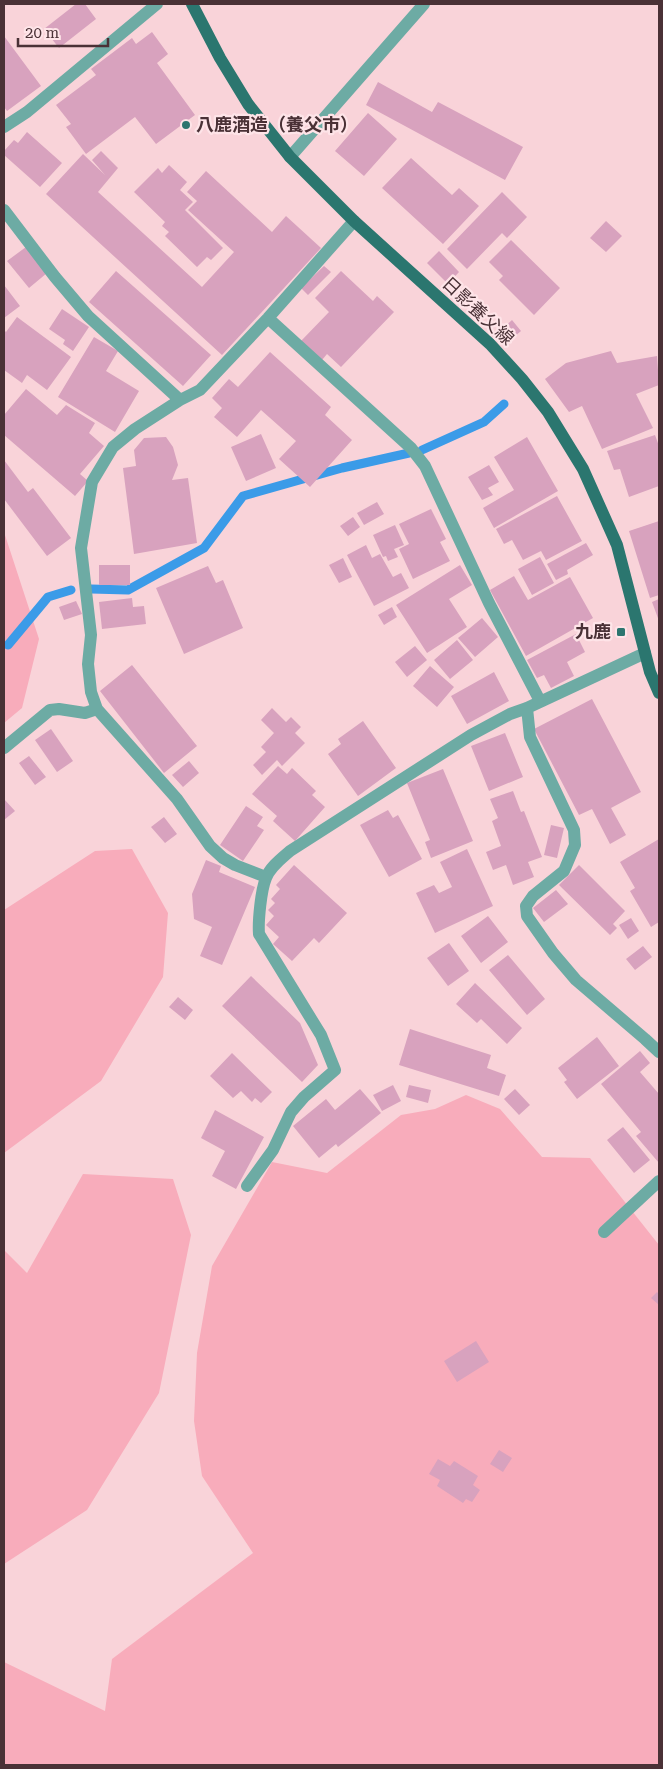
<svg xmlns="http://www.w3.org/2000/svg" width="663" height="1769" font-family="'Roboto Serif','Noto Sans JP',serif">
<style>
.green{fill:#f8acbb}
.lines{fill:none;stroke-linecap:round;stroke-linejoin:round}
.stream{stroke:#3b9be8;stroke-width:9}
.building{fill:#d8a2be}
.minor{stroke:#6daba4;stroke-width:12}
.major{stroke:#2b766f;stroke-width:12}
.poi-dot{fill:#2d756f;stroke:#fee4e8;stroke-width:2}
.labels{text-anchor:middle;stroke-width:4.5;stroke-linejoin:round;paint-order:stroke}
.poi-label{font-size:18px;font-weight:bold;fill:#4a3136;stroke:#fee4e8;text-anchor:start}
.street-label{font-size:18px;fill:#4a3136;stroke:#fee4e8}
</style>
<rect width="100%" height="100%" fill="#f9d3d9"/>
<path class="green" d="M4 532 39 639 22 708 4 723Z
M132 849 168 913 163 977 101 1081 4 1153V910L95 851Z
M466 1095 500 1109 542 1157 590 1158 659 1245V1765H4V1662L105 1711 112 1659 253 1553 202 1476 194 1421 197 1353 212 1266 272 1162 327 1173 401 1115 435 1109Z
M83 1174 173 1179 191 1235 159 1393 87 1510 4 1564V1250L27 1273Z"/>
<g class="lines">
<path class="stream" d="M422 450 484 422 504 404
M91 589 128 590 204 548 243 496 342 468 409 453
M8 645 48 597 71 590"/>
</g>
<path class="building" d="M76 4H85L96 19 59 48 44 29Z
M152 32 168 54 157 63 195 115 156 144 135 117 86 154 66 127 71 124 56 105 96 75 91 69 132 38 136 44Z
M4 36 41 86 7 111 4 107Z
M378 82 432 112 438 102 440 103 523 147 505 180 366 105Z
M368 113 397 139 364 176 335 151Z
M27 132 62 163 40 187 4 155V151L14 140 18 143Z
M101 151 118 168 98 192 202 287 234 252 188 210 197 201 187 192 206 171 272 232 286 216 321 248 222 355 46 194 83 154 105 175 92 160Z
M411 158 452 195 459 188 479 206 443 244 382 188Z
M169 165 187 182 180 190 193 202 185 210 223 248 211 260 207 257 197 267 165 236 169 232 162 226 165 222 134 192 158 168 162 173Z
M502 192 527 217 507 238 502 233 467 269 447 249Z
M606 221 622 236 606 252 590 238Z
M511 240 560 288 534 315 499 280 503 276 489 262Z
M26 247 47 273 29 288 7 261Z
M439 251 459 272 448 284 427 263Z
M324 266 331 272 308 295 301 288Z
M116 271 211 355 183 386 89 302Z
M341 271 373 301 377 296 394 312 341 367 327 354 322 360 301 341 329 312 315 298Z
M4 285 20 306 4 318Z
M62 309 89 327 73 351 63 344 65 340 49 329Z
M17 317 71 357 47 390 27 375 22 383 4 370V330L6 332Z
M512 320 521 331 508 342 500 331Z
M94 337 118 351 106 371 139 391 115 432 58 397Z
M611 351 617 363 657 356 659 385 636 394 653 428 602 449 582 406 569 412 545 379 566 363Z
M270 352 331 407 325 415 352 440 310 487 279 459 296 441 261 410 237 437 214 417 222 408 212 398 229 379 238 387Z
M26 389 57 415 66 405 95 423 89 433 104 446 80 474 88 481 75 496 4 435V415Z
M261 434 276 468 246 481 231 447Z
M655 435 659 446V486L629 497 620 469 614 470 607 451Z
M166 437 173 447 178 465 172 480 188 478 197 543 134 554 123 468 136 466 134 450 144 438Z
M527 437 558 491 494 528 483 508 514 490 494 457Z
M4 460 28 492 33 488 71 538 47 556 4 499Z
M489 465 499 482 488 488 493 495 482 500 468 477Z
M557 496 582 541 546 560 541 551 523 560 512 540 504 544 496 529Z
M377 502 384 514 364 525 357 513Z
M431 509 446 539 440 542 450 561 413 579 399 549 409 544 399 524Z
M353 517 360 527 348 536 340 526Z
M659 521V595L650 598 629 531Z
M395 525 404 545 394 549 398 557 388 561 386 556 383 557 373 535Z
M586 543 593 555 567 570 568 574 556 580 547 564Z
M366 545 372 558 380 554 393 577 401 573 409 588 374 606 347 555Z
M540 557 554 583 532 595 518 569Z
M343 558 352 577 339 583 329 565Z
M99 565H130V585H99Z
M460 565 472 585 449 599 467 627 427 653 396 605Z
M208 566 216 583 223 580 243 628 184 654 156 588Z
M514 576 528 600 570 577 593 618 526 656 490 590Z
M132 598 133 607 144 606 146 624 102 629 99 602Z
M659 599V621L652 602Z
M76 601 82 614 64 620 59 607Z
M392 607 397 617 384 625 378 615Z
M482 618 498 637 475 657 458 638Z
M576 634 585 652 567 662 574 676 551 688 544 675 537 678 527 660Z
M457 640 473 660 450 679 434 660Z
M415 646 427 660 407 677 395 662Z
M132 665 197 746 164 773 100 691Z
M430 666 454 687 437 707 413 686Z
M494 672 509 701 467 724 451 696Z
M592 699 641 792 611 808 626 835 610 844 592 809 579 815 534 729Z
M272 708 286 722 291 717 301 727 295 733 305 743 282 766 277 760 262 775 253 765 266 752 261 747 274 733 261 720Z
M363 721 396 768 358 796 328 754 341 744 338 739Z
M51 729 73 761 57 772 35 740Z
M505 733 523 777 489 791 471 746Z
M29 756 46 777 35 785 19 763Z
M189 761 199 773 183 787 172 775Z
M278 766 287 774 292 768 316 791 312 795 325 807 295 841 273 821 277 816 252 794Z
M443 769 473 841 431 858 425 842 430 840 407 783Z
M513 791 521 812 524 811 542 857 528 862 534 877 513 885 506 865 493 870 486 852 501 846 492 821 498 818 490 799Z
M4 799 15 811 4 820Z
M246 806 263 817 257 826 264 830 243 861 220 845Z
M388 810 393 818 398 815 422 859 389 877 360 825Z
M164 817 177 834 165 843 151 827Z
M551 825 564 828 557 858 544 855Z
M659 839V922L651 927 630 891 635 888 620 862Z
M467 849 493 906 435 933 416 893 434 885 439 893 452 887 440 862Z
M206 860 221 866 219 872 255 887 222 965 200 956 212 927 194 919 192 894Z
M294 865 347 913 319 943 314 938 292 961 273 944 279 937 266 925 274 916 268 910 275 903 271 899 280 889 276 885Z
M579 865 625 911 613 924 617 928 610 935 559 885Z
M556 890 568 904 544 922 533 908Z
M488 916 508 942 481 963 461 936Z
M631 918 639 931 628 939 619 925Z
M449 943 469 971 448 986 427 958Z
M643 946 652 957 635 970 626 959Z
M508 955 545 999 527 1015 489 970Z
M251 976 300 1023 318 1065 302 1082 222 1006Z
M475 983 522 1028 507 1044 481 1019 477 1023 456 1004Z
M178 997 193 1010 185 1020 169 1007Z
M410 1029 491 1055 487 1068 506 1075 499 1096 399 1065Z
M597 1037 619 1066 577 1099 564 1082 567 1080 558 1068Z
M640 1051 650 1063 640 1072 659 1094V1163L636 1136 641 1132 601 1084Z
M232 1053 272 1092 261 1103 255 1098 252 1102 241 1091 233 1098 210 1076Z
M393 1085 401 1101 382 1111 373 1095Z
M409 1085 431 1090 428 1103 406 1097Z
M360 1089 381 1113 338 1147 336 1144 319 1158 293 1126 326 1099 335 1110Z
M515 1089 530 1105 519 1115 504 1099Z
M215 1110 264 1137 236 1189 212 1176 225 1151 201 1138Z
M623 1127 650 1160 634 1173 607 1140Z
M657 1292 659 1294V1305L651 1298Z
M476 1341 489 1362 457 1382 444 1361Z
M499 1450 512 1458 503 1472 490 1464Z
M438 1459 450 1466 454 1461 478 1476 473 1485 480 1490 472 1502 466 1499 463 1503 437 1486 440 1480 429 1474Z"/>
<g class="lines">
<path class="minor" d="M4 127 27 112 157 4
M290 157 424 4
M4 210 55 277 88 316 180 400
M268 318 411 448 425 466 489 603 540 701
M527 708 530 737 574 830 575 845 564 871 533 896 526 906 527 916 553 953 576 980 645 1039 659 1052
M4 748 50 710 59 709 85 713 97 709
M266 877 235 865 223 858 210 846 177 799 97 709 91 692 88 664 91 635 81 548 92 482 113 447 135 429 180 400 200 390 268 318 354 221
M247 1186 273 1150 291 1112 304 1097 335 1070 321 1035 259 934C258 921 261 890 266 878 270 867 282 858 290 851L471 735 510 714 527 708 645 653
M604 1232 659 1181"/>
<path class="major" d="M192 4 220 58 248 104 290 157 354 221 490 344 522 379 548 412 583 469 617 545 650 672 659 693"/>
</g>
<g class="poi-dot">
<circle cx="186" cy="125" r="5"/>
<rect x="616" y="627" width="10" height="10" rx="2.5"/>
</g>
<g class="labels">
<g class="poi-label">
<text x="196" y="131">八鹿酒造（養父市）</text>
<text x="611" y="638" text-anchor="end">九鹿</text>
</g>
<g class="street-label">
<text transform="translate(478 311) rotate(43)" y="6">日影養父線</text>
</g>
</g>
<rect width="663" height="1769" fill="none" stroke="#4a3136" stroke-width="10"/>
<path d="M18 38v8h90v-8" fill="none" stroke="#4a3136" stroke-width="2.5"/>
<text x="25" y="38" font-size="15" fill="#4a3136" stroke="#fee4e8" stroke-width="4" paint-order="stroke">20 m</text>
</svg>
